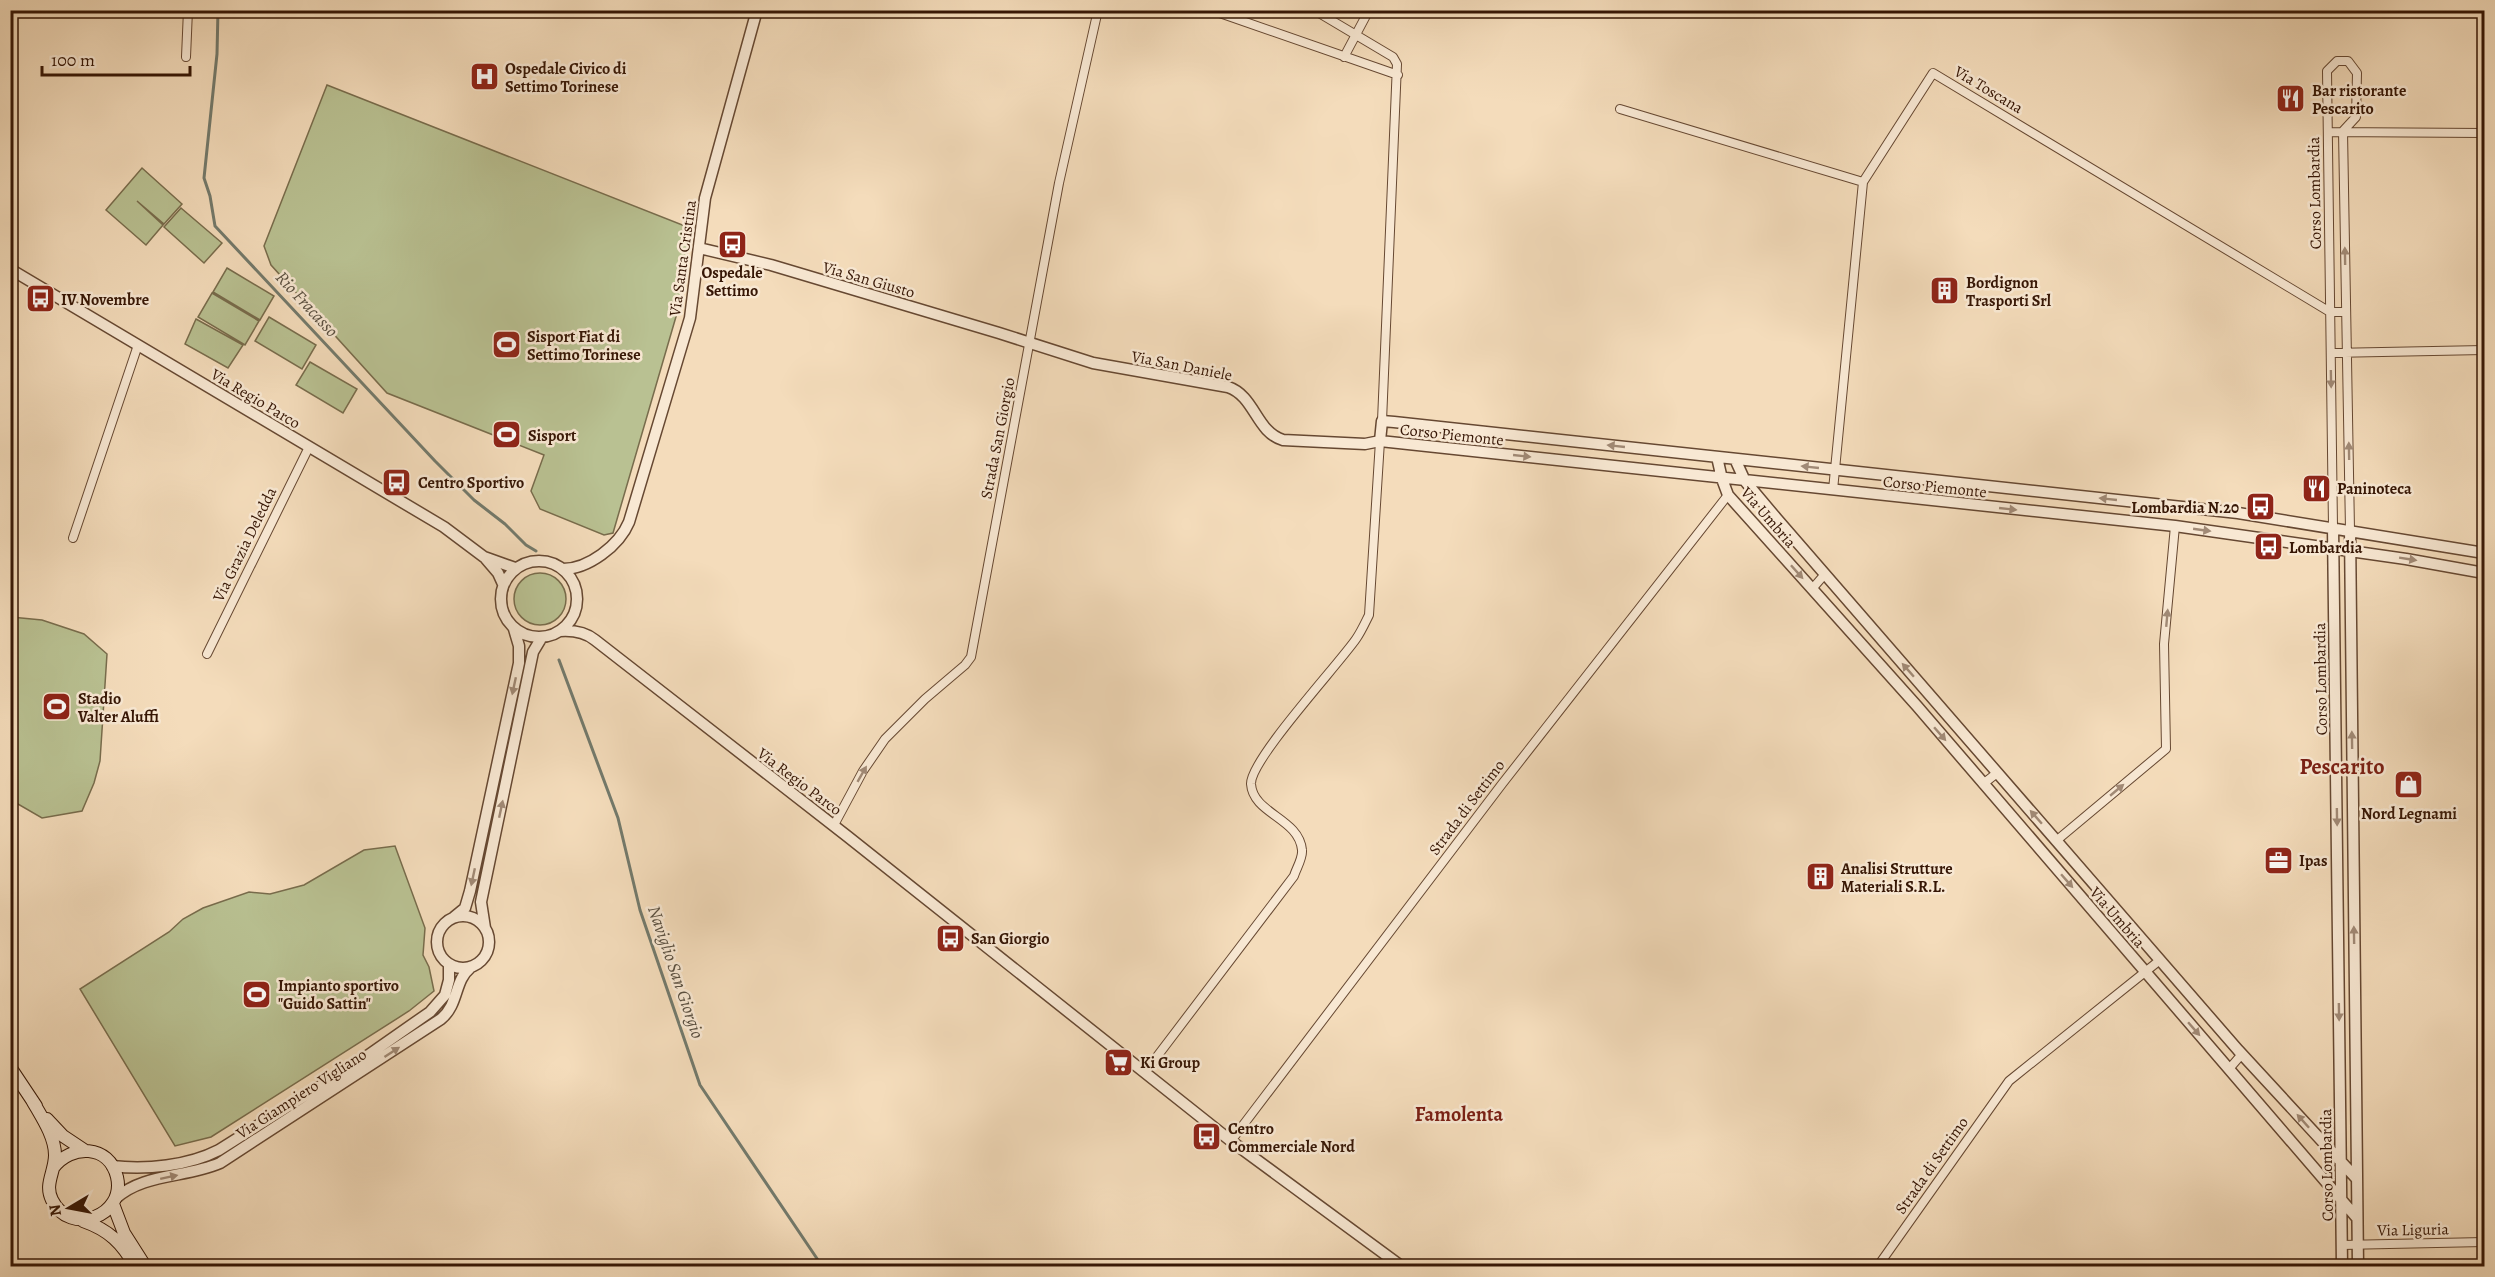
<svg xmlns="http://www.w3.org/2000/svg" width="2495" height="1277" font-family="Alegreya,serif">
<style>
.green{fill:#b9c192;stroke:#786c4c;stroke-width:1.5}
.lines{fill:none;stroke-linecap:round;stroke-linejoin:round}
.stream{stroke:#737a6c;stroke-width:3}
.minor-casing{stroke:#664832;stroke-width:10}
.tertiary-casing{stroke:#664832;stroke-width:13}
.secondary-casing{stroke:#361605;stroke-width:14}
.minor{stroke:#f8e8d3;stroke-width:8}
.tertiary{stroke:#f8e8d3;stroke-width:10}
.secondary{stroke:#f8e8d3;stroke-width:12}
.oneway{fill:#a18a76}
.labels{text-anchor:middle;stroke-width:5;stroke-linejoin:round;paint-order:stroke}
.poi-label{font-size:16px;font-weight:bold;fill:#361605;stroke:#f8e8d3;text-anchor:start}
.street-label{font-size:16px;fill:#361605;stroke:#f8e8d3}
.water-label{font-size:18px;font-style:italic;fill:#5a5041;stroke:#f8e8d3}
.quarter-label{font-size:20px;font-weight:bold;fill:#7a1f14;stroke:#f8e8d3}
.district-label{font-size:22px;font-weight:bold;fill:#7a1f14;stroke:#f8e8d3}
</style>
<rect width="100%" height="100%" fill="#f4dcbb"/>
<filter id="stains"><feTurbulence type="fractalNoise" baseFrequency=".00333" numOctaves="4"/><feColorMatrix values="0 0 0 0 .2 0 0 0 0 .09 0 0 0 0 .02 0 0 0 .5 -.17"/></filter>
<radialGradient id="worn" r=".72"><stop offset=".6" stop-color="#630" stop-opacity="0"/><stop offset="1" stop-color="#630" stop-opacity=".3"/></radialGradient>
<path class="green" d="M327 85 690 228 682 296 613 533 604 535 540 509 531 491 544 455 387 393 271 265 264 246Z
M142 168 182 204 164 224 137 201 163 225 146 245 106 210Z
M181 208 222 243 204 263 164 227Z
M227 268 274 296 260 320 213 292Z
M212 293 259 321 245 345 198 317Z
M269 317 316 345 302 369 255 341Z
M196 319 243 345 228 368 185 344Z
M310 362 357 389 343 413 296 385Z
M514 599a26 26 0 1 1 52 0a26 26 0 1 1-52 0Z
M11 617 42 620 84 634 107 654 100 761 94 783 82 811 42 818 11 800Z
M395 846 425 928 423 955 429 967 434 991 409 1011 211 1137 175 1146 80 989 169 932 183 919 203 908 249 892 270 894 304 885 364 850Z"/>
<g class="lines">
<path class="stream" d="M218 10 217 54 204 178 210 196 215 226 435 461 474 500 505 524 526 545 536 551
M559 660 618 818 640 910 700 1085 822 1266"/>
<defs>
<path id="minor" d="M1211 10 1398 75
M1314 10 1393 57 1397 64 1382 421
M186 57 188 10
M1344 57 1369 10
M1620 109 1863 182
M2328 132 2484 133
M2331 353 2484 350
M1833 490 1863 182 1933 73 2330 312H2346
M2333 527 2327 71 2337 61H2348L2357 73 2356 117 2343 131 2350 530
M73 538 138 345
M1812 589 1825 574
M207 654 309 447
M1983 784 1997 773
M834 825 863 771 885 739 925 699 965 665 971 657 1059 183 1098 10
M2056 841 2166 749 2164 644 2175 526
M2229 1069 2242 1054
M1146 1071 1294 876C1296 869 1303 858 1302 850 1299 818 1253 814 1251 784 1250 760 1338 665 1356 639 1361 632 1365 623 1369 615L1380 441
M1231 1141 1502 784 1728 495
M2342 1245 2484 1242
M1878 1266 2009 1081 2160 960"/>
<path id="tertiary" d="M699 248 771 265 999 333 1093 363 1228 387C1255 396 1256 432 1283 440L1365 444 1380 441 2175 526 2406 559 2484 573
M10 269 444 527 484 557 515 568
M1380 441 1382 421 1394 422 2238 513 2484 553
M1717 457 1722 479 1728 495 1917 706 2357 1218
M1735 459 1745 481 1777 519 2238 1050 2357 1179
M2333 527 2342 1266
M2350 530 2358 1266
M486 559 498 573 503 584
M501 599a38 38 0 1 1 76 0a38 38 0 1 1-76 0Z
M563 569C588 569 619 546 629 522L690 318 705 198 757 10
M560 631C574 630 585 632 595 640L847 836 1231 1141 1401 1266
M437 942a26 26 0 1 1 52 0a26 26 0 1 1-52 0Z
M454 917 465 908 470 891 519 663V646L514 629
M485 928 481 902 533 652 542 637
M112 1166C146 1170 188 1166 219 1150L357 1063 430 1012 445 995 449 980V965
M115 1199C143 1173 186 1178 220 1163L441 1019C459 1004 454 981 470 968"/>
<path id="secondary" d="M10 1067 36 1106
M32 1100C41 1116 55 1136 55 1155 55 1172 44 1184 52 1200 70 1237 126 1216 117 1177 109 1144 71 1144 53 1168
M47 1119 63 1136 84 1150
M113 1204 124 1233 145 1266
M83 1221C109 1230 122 1243 135 1266"/>
</defs>
<use href="#minor" class="minor-casing"/>
<use href="#tertiary" class="tertiary-casing"/>
<use href="#secondary" class="secondary-casing"/>
<use href="#minor" class="minor"/>
<use href="#tertiary" class="tertiary"/>
<use href="#secondary" class="secondary"/>
</g>
<defs><path id="oneway-solid" d="M-6-.8H1V-3.2L6.5 0L1 3.2V.8H-6Z" transform="scale(1.5)"/></defs>
<g class="oneway">
<use href="#oneway-solid" transform="translate(2345 256) rotate(-91)"/>
<use href="#oneway-solid" transform="translate(2331 379) rotate(89)"/>
<use href="#oneway-solid" transform="translate(1616 446) rotate(-174)"/>
<use href="#oneway-solid" transform="translate(2349 451) rotate(-91)"/>
<use href="#oneway-solid" transform="translate(1522 456) rotate(6)"/>
<use href="#oneway-solid" transform="translate(1810 467) rotate(-174)"/>
<use href="#oneway-solid" transform="translate(2108 499) rotate(-174)"/>
<use href="#oneway-solid" transform="translate(2008 509) rotate(6)"/>
<use href="#oneway-solid" transform="translate(2202 530) rotate(8)"/>
<use href="#oneway-solid" transform="translate(2408 559) rotate(9)"/>
<use href="#oneway-solid" transform="translate(1797 572) rotate(48)"/>
<use href="#oneway-solid" transform="translate(2167 618) rotate(-85)"/>
<use href="#oneway-solid" transform="translate(1908 670) rotate(-131)"/>
<use href="#oneway-solid" transform="translate(514 686) rotate(102)"/>
<use href="#oneway-solid" transform="translate(1940 734) rotate(49)"/>
<use href="#oneway-solid" transform="translate(2352 740) rotate(-91)"/>
<use href="#oneway-solid" transform="translate(862 774) rotate(-60)"/>
<use href="#oneway-solid" transform="translate(2117 790) rotate(-40)"/>
<use href="#oneway-solid" transform="translate(501 809) rotate(-78)"/>
<use href="#oneway-solid" transform="translate(2036 817) rotate(-131)"/>
<use href="#oneway-solid" transform="translate(2337 817) rotate(89)"/>
<use href="#oneway-solid" transform="translate(473 877) rotate(102)"/>
<use href="#oneway-solid" transform="translate(2067 881) rotate(49)"/>
<use href="#oneway-solid" transform="translate(2354 935) rotate(-91)"/>
<use href="#oneway-solid" transform="translate(2339 1012) rotate(89)"/>
<use href="#oneway-solid" transform="translate(2194 1029) rotate(49)"/>
<use href="#oneway-solid" transform="translate(392 1052) rotate(-33)"/>
<use href="#oneway-solid" transform="translate(2303 1121) rotate(-132)"/>
<use href="#oneway-solid" transform="translate(169 1177) rotate(-12)"/>
</g>
<defs>
<symbol id="hospital-square" viewBox="-11 -11 22 22"><rect x="-9" y="-9" width="18" height="18" rx="4" fill="#8f2418" stroke="#f8e8d3"/><path d="M-5-5h3v3.5h4V-5h3V5h-3V1.5h-4V5h-3Z" fill="#fff"/></symbol>
<symbol id="restaurant-square" viewBox="-11 -11 22 22"><rect x="-9" y="-9" width="18" height="18" rx="4" fill="#8f2418" stroke="#f8e8d3"/><path d="M-5-6h1v4h1v-4h1v4h1v-4h1v5L-1.5 .5V6h-2V.5L-5-1ZM5-6V6H3V1.5H1.5Q1.5-4 5-6Z" fill="#fff"/></symbol>
<symbol id="bus-square" viewBox="-11 -11 22 22"><rect x="-9" y="-9" width="18" height="18" rx="4" fill="#8f2418" stroke="#f8e8d3"/><path d="M-5-6H5V4H4V6H2V4H-2V6H-4V4H-5ZM-3.5-4V0h7V-4ZM-3.5 1.2v1.5H-2V1.2ZM2 1.2v1.5H3.5V1.2Z" fill="#fff"/></symbol>
<symbol id="building-square" viewBox="-11 -11 22 22"><rect x="-9" y="-9" width="18" height="18" rx="4" fill="#8f2418" stroke="#f8e8d3"/><path d="M-4-6H4V6H1V3H-1V6H-4ZM-2.5-4.3h1.7v1.8h-1.7ZM.8-4.3h1.7v1.8H.8ZM-2.5-1h1.7V.8h-1.7ZM.8-1h1.7V.8H.8Z" fill="#fff"/></symbol>
<symbol id="stadium-square" viewBox="-11 -11 22 22"><rect x="-9" y="-9" width="18" height="18" rx="4" fill="#8f2418" stroke="#f8e8d3"/><path d="M0-5a6.5 5 0 1 0 0 10a6.5 5 0 1 0 0-10ZM-3.5-1.8h7v3.6h-7Z" fill="#fff"/></symbol>
<symbol id="shop-square" viewBox="-11 -11 22 22"><rect x="-9" y="-9" width="18" height="18" rx="4" fill="#8f2418" stroke="#f8e8d3"/><path d="M-5-2.5h2.3a2.7 3.5 0 0 1 5.4 0H5L5.5 6h-11ZM-1.5-2.5h3a1.5 2.3 0 0 0-3 0Z" fill="#fff"/></symbol>
<symbol id="office-square" viewBox="-11 -11 22 22"><rect x="-9" y="-9" width="18" height="18" rx="4" fill="#8f2418" stroke="#f8e8d3"/><path d="M-6-3h4V-5.5h4V-3h4V5H-6ZM-1-4.5V-3h2v-1.5ZM-6 0V1H6V0Z" fill="#fff"/></symbol>
<symbol id="supermarket-square" viewBox="-11 -11 22 22"><rect x="-9" y="-9" width="18" height="18" rx="4" fill="#8f2418" stroke="#f8e8d3"/><path d="M-6-5.5h2.5l.6 2H6L4.5 2H-2.5L-4.4-4H-6ZM-1.5 3.2a1.3 1.3 0 1 0 .1 0ZM3 3.2a1.3 1.3 0 1 0 .1 0Z" fill="#fff"/></symbol>
</defs>
<g fill-rule="evenodd">
<use href="#hospital-square" x="468" y="60" width="33" height="33"/>
<use href="#restaurant-square" x="2274" y="82" width="33" height="33"/>
<use href="#bus-square" x="716" y="228" width="33" height="33"/>
<use href="#building-square" x="1928" y="274" width="33" height="33"/>
<use href="#bus-square" x="24" y="282" width="33" height="33"/>
<use href="#stadium-square" x="490" y="328" width="33" height="33"/>
<use href="#stadium-square" x="490" y="418" width="33" height="33"/>
<use href="#bus-square" x="380" y="466" width="33" height="33"/>
<use href="#restaurant-square" x="2300" y="472" width="33" height="33"/>
<use href="#bus-square" x="2244" y="490" width="33" height="33"/>
<use href="#bus-square" x="2252" y="530" width="33" height="33"/>
<use href="#stadium-square" x="40" y="690" width="33" height="33"/>
<use href="#shop-square" x="2392" y="768" width="33" height="33"/>
<use href="#office-square" x="2262" y="844" width="33" height="33"/>
<use href="#building-square" x="1804" y="860" width="33" height="33"/>
<use href="#bus-square" x="934" y="922" width="33" height="33"/>
<use href="#stadium-square" x="240" y="978" width="33" height="33"/>
<use href="#supermarket-square" x="1102" y="1046" width="33" height="33"/>
<use href="#bus-square" x="1190" y="1120" width="33" height="33"/>
</g>
<g class="labels">
<g class="poi-label">
<text x="505" y="74">Ospedale Civico di<tspan x="505" dy="18">Settimo Torinese</tspan></text>
<text x="2312" y="96">Bar ristorante<tspan x="2312" dy="18">Pescarito</tspan></text>
<text x="732" y="278" text-anchor="middle">Ospedale<tspan x="732" dy="18">Settimo</tspan></text>
<text x="1966" y="288">Bordignon<tspan x="1966" dy="18">Trasporti Srl</tspan></text>
<text x="61" y="305">IV Novembre</text>
<text x="527" y="342">Sisport Fiat di<tspan x="527" dy="18">Settimo Torinese</tspan></text>
<text x="528" y="441">Sisport</text>
<text x="418" y="488">Centro Sportivo</text>
<text x="2337" y="494">Paninoteca</text>
<text x="2239" y="513" text-anchor="end">Lombardia N.20</text>
<text x="2289" y="553">Lombardia</text>
<text x="78" y="704">Stadio<tspan x="78" dy="18">Valter Aluffi</tspan></text>
<text x="2409" y="819" text-anchor="middle">Nord Legnami</text>
<text x="2299" y="866">Ipas</text>
<text x="1841" y="874">Analisi Strutture<tspan x="1841" dy="18">Materiali S.R.L.</tspan></text>
<text x="971" y="944">San Giorgio</text>
<text x="278" y="991">Impianto sportivo<tspan x="278" dy="18">"Guido Sattin"</tspan></text>
<text x="1140" y="1068">Ki Group</text>
<text x="1228" y="1134">Centro<tspan x="1228" dy="18">Commerciale Nord</tspan></text>
</g>
<g class="street-label">
<text transform="translate(1989 89) rotate(31)" y="6">Via Toscana</text>
<text transform="translate(2314 193) rotate(-91)" y="6">Corso Lombardia</text>
<text transform="translate(682 258) rotate(-82)" y="6">Via Santa Cristina</text>
<text transform="translate(869 279) rotate(16)" y="6">Via San Giusto</text>
<text transform="translate(1182 365) rotate(11)" y="6">Via San Daniele</text>
<text transform="translate(256 398) rotate(31)" y="6">Via Regio Parco</text>
<text transform="translate(1452 434) rotate(6)" y="6">Corso Piemonte</text>
<text transform="translate(997 438) rotate(-79)" y="6">Strada San Giorgio</text>
<text transform="translate(1935 486) rotate(6)" y="6">Corso Piemonte</text>
<text transform="translate(1769 517) rotate(49)" y="6">Via Umbria</text>
<text transform="translate(244 544) rotate(-64)" y="6">Via Grazia Deledda</text>
<text transform="translate(2320 679) rotate(-91)" y="6">Corso Lombardia</text>
<text transform="translate(800 781) rotate(37)" y="6">Via Regio Parco</text>
<text transform="translate(1466 807) rotate(-53)" y="6">Strada di Settimo</text>
<text transform="translate(2118 917) rotate(49)" y="6">Via Umbria</text>
<text transform="translate(301 1093) rotate(-33)" y="6">Via Giampiero Vigliano</text>
<text transform="translate(1931 1165) rotate(-55)" y="6">Strada di Settimo</text>
<text transform="translate(2326 1165) rotate(-91)" y="6">Corso Lombardia</text>
<text transform="translate(2413 1229) rotate(-1)" y="6">Via Liguria</text>
</g>
<g class="water-label">
<text transform="translate(307 304) rotate(47)" y="6">Rio Fracasso</text>
<text transform="translate(676 972) rotate(71)" y="6">Naviglio San Giorgio</text>
</g>
<g class="quarter-label">
<text x="1459" y="1121">Famolenta</text>
</g>
<g class="district-label">
<text x="2342" y="774">Pescarito</text>
</g>
</g>
<rect width="2495" height="1277" fill="none" stroke="#f4dcbb" stroke-width="36"/>
<rect x="12" y="12" width="2471" height="1253" fill="none" stroke="#361605" stroke-width="3"/>
<rect x="18" y="18" width="2459" height="1241" fill="none" stroke="#361605" stroke-width="1.5"/>
<g transform="translate(69 1208) rotate(260)" stroke="#f8e8d3" stroke-width="4.5" paint-order="stroke">
<path d="M0-4.5L10 22L0 15L-10 22Z" fill="#361605"/>
<text y="-9" font-size="16" font-weight="bold" text-anchor="middle" fill="#361605">N</text>
</g>
<path d="M42 66v9h148v-9" fill="none" stroke="#361605" stroke-width="3"/>
<text x="51" y="66" font-size="18" fill="#361605" stroke="#f8e8d3" stroke-width="4.5" paint-order="stroke">100 m</text>
<rect width="100%" height="100%" filter="url(#stains)"/>
<rect width="100%" height="100%" fill="url(#worn)"/>
</svg>
